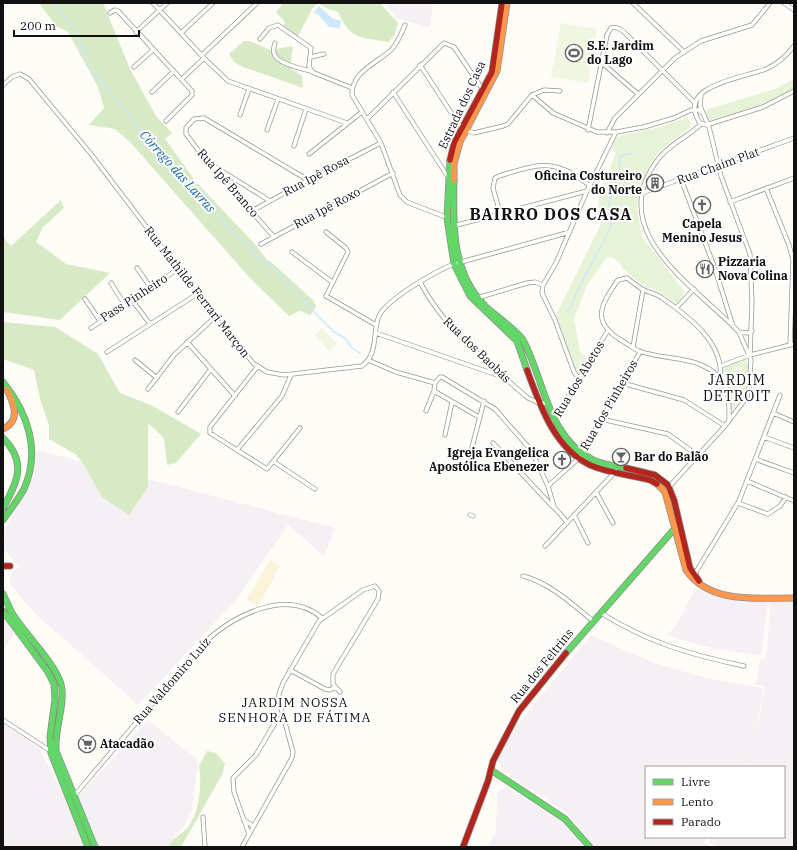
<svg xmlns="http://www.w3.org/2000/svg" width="797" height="850" font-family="'IBM Plex Serif',serif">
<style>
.industrial{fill:#f5f0f3}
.green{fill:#e7f3d7}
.forest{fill:#d8eac5}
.sand{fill:#fcf4d9}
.pitch{fill:#f0f6e1}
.water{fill:#cde8f7}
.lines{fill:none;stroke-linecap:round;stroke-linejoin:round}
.stream{stroke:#cde8f7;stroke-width:1.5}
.street-casing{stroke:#979795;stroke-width:5}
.fast-casing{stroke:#8e8d8b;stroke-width:7}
.slow-casing{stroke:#8e8d8b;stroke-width:7}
.jam-casing{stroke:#8e8d8b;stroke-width:7}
.street{stroke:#fffffe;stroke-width:3.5}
.fast{stroke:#63d668;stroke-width:5.5}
.slow{stroke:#ff974d;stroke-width:5.5}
.jam{stroke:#b3261e;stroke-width:5.5}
.labels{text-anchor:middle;stroke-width:4;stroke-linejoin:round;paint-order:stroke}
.poi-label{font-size:12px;font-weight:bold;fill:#111;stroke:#fff;text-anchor:start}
.street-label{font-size:12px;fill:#111;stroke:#fff}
.water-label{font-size:13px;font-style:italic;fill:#1768a6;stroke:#fff}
.neighbourhood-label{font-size:13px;letter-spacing:1px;fill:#111;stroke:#fff}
.quarter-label{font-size:14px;letter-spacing:1px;fill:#111;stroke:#fff}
.district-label{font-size:16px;font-weight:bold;letter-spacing:1px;fill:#111;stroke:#fff}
</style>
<rect width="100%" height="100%" fill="#fdfcf7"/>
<path class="industrial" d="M385 3H433L430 28 396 18Z
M37 450 49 453 335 528 324 556 288 525 235 601 138 705 62 637 38 617 10 584V575L18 567 7 552 3 551V533L25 495 35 473Z
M695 588 714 596 768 601 761 656 706 647 667 635 678 623Z
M771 599 794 601V847H719L708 842 711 837H784V767H745L750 754 744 767H646V837H707L704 843 712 847H595L567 813 503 771 498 760 510 736 526 714 591 635 635 655 657 664 706 678 763 688 755 737 765 687 756 685 760 659H766Z
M3 615 14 633 3 651Z
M148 720 198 760 192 808 184 826 167 847H99L78 797Z
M3 724 39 748 68 804 85 847H3Z
M508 788 568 826 586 847H489L496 830 497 794 499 791Z"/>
<path class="green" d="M794 79V88C763 107 742 111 708 121L706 110 775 89Z
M685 118 690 121 691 127 660 150 652 162 641 186 637 207 642 237 685 292 676 304 659 291 646 287 623 269 619 262 611 257 606 258 587 285 574 319 580 352 587 358 578 372 571 360 556 315 601 224C592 199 608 176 616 152L611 149 615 139 620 136 664 126Z
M746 359C754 379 745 395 732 411L730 390 723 368Z"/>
<path class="forest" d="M39 3H103L130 69 156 116 172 133 165 139 197 183 254 243 268 261H270L314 301 316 307 310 315 299 311 289 316 249 277 129 141 115 129 89 125 104 108 98 87 68 32 56 26Z
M283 3H380L398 23 395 34 389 42C361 37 351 41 338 12L328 9 318 3 312 9 296 40 281 30 285 22 276 12Z
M244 41H249L271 50 293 46 290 68 302 76 303 88 243 67 234 62 229 54Z
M61 200 64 208 43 227 36 242 66 264 110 273 60 320 3 312V237L11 246Z
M3 322 55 327 76 340 98 354 120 393 153 406 201 434 176 463 167 465 164 438 148 423V487L129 515 102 497 83 463 75 454 49 439V425L40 399 34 370 3 359Z
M207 751 216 753 225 764 222 775 181 847H168C173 838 182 834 188 827 200 811 202 785 199 766Z"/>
<path class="sand" d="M270 560 280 566 258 607 246 600Z"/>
<path class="pitch" d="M561 23 597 29 588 83 551 77Z
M322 328 337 344 329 351 315 335Z
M734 367H745L743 384 732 383Z"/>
<path class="water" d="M319 6 332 18 341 21 340 28 329 27 318 14 313 13Z"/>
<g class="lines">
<path class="stream" d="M52 3 72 25 90 68 159 151 201 193 229 230 250 246 257 257 269 265 315 313 333 331 346 339 351 347 360 353
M565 311 570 309 580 285 608 233 611 227 609 202 619 172 620 156 633 153"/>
<defs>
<path id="street" d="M153 3 204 58 228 81 347 123
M633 3 683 51
M784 3 794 10
M110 13 115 10 118 11 192 91V95L166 121
M405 25C401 34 398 43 391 50 377 63 351 72 352 95L381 143 400 195 407 202 448 218
M136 32 167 3
M181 33 213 3
M260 39 269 28 278 25 311 48 309 66 312 72 352 88
M275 43C274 46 273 50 274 53 275 63 302 69 311 71
M794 46C787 55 779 63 768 68 747 78 674 84 700 123L706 125 763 107 794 91
M202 55 257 3
M311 57 324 54
M602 63 638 94
M420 65 462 129 474 133 503 126 508 124 532 95 544 90 560 91
M134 67 153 50
M182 79 204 58
M3 85 12 77 20 74 29 79 91 154 215 317 254 364 267 372 284 375 362 366C379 354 372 332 379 316 387 299 436 271 454 264L570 232
M152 92 174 71
M393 92 448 177
M532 95 553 113 597 132H616L644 127 674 118 691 110H698L702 113
M701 95 700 106 709 127 721 176 750 254 752 302 750 355
M240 115 249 89
M367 119 444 43 454 47 483 90
M701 124C688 137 671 143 659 158 602 231 694 285 739 332L748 333 752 331
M267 130 278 99
M588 130 607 35 611 28C618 26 622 30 627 35L695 103
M607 133 615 118 675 58 701 41 752 25 770 3
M294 146 306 109
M309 154 362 112
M213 167 217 168 270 201
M581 177 593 180
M681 179 714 266 732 323
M766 188 789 245 793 260 790 345
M642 193 794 138
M730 202 794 178
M252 211 308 180 381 143
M500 213 493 188 495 178 499 176C538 164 556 157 590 186
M453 226 587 191
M326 232 346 248 348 252 326 296 376 325
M274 237 201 154 186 134V128L194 119 204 118 308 180
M261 244 393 173
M292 252 332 282
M137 268 151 288
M420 282C445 330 488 363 528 398L539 403H545
M111 283 125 305
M477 298 527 283 535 282 543 285
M85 299 100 321
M132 300 150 324
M677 307 694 289
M91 328 178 269
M376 333 503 377
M187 342 235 396
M633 347 643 290
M107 352 197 294
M135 360 157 378
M368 360 396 372 435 383
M258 366 210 427V433L267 469 300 428
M721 366 750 355 794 344
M579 379 574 372 555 320 542 293 543 285 556 263 587 191 616 132
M720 379C725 343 688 316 662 298 656 293 649 293 642 289 637 286 632 282 627 278L618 280C599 307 591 323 624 342 629 345 634 349 639 351 668 362 705 353 725 385 730 394 729 410 729 421
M435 383 440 377H442L495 409 524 442 531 450 548 486 554 507 567 522
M622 383 684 400 725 426
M148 389 174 355 215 317
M434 391 479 417
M426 411 434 391 435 383
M178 412 211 369
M773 413 794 422
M601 419 668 434 697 455
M554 420 607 332
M445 435 452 402
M764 437 794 448
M493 443 553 507
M237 450 282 396 291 375
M469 459 484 401
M755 459 794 473
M274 462 315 489
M747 481 794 501
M548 486 579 458 640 352
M668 488 725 426 747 397 749 387 751 360 739 332
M596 492 613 523
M738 503 768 514 780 506 786 497
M470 515 473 516
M574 515 588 543
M545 546 616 471
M523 576C550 583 572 604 593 621
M696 576V572L739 501 780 395
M601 613C647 642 691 655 744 666
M290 670 325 689 330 690 335 687
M3 720 52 752
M74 796 201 646C229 618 285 586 322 618
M203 817 205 847
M244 820 253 826
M249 834 234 792 233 778 256 755 276 721 283 717
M242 847 292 758 293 752 279 701V694L283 683 319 621 363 590 375 586 379 591 378 599 333 674V684L340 692"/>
<path id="fast" d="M450 160 447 218 454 264 470 296 517 341 527 370
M454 180C453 224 451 271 485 306 494 315 517 330 523 340 545 381 547 437 593 460 603 465 615 466 626 468
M3 382C28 413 41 451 24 489 18 500 10 510 3 520
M3 438C27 462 18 481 3 508
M3 594C6 600 9 607 12 613 24 633 56 664 61 684 66 703 54 730 56 751L95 847
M3 611 48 672 54 684 55 699 50 737 51 753 88 847
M566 653 676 527
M491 770 565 819 590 847"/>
<path id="slow" d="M454 180V164L460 142 497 71 507 3
M3 429C21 421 14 404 7 390
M657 484 665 492 686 570C709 604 757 598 794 598"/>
<path id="jam" d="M450 160 454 143 492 72 502 3
M527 370C540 405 554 448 590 465 608 473 631 475 650 480L657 484
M626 468 655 475 668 485 674 500 690 568 699 581
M3 566H10
M463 847 488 781 493 761 519 711 566 653"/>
</defs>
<use href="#street" class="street-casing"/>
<use href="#fast" class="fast-casing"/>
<use href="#slow" class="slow-casing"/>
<use href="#jam" class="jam-casing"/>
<use href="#street" class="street"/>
<use href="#fast" class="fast"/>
<use href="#slow" class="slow"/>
<use href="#jam" class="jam"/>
</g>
<defs>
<symbol id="stadium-ring" viewBox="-11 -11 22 22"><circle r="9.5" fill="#fff" stroke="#646362" stroke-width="1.5"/><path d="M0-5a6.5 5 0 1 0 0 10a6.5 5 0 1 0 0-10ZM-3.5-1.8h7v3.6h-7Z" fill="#646362"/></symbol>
<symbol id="building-ring" viewBox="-11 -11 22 22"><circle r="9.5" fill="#fff" stroke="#646362" stroke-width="1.5"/><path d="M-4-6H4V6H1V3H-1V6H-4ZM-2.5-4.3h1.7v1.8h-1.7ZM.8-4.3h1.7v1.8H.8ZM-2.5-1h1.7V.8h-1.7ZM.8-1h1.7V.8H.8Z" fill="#646362"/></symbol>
<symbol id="church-ring" viewBox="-11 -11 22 22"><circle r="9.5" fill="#fff" stroke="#646362" stroke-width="1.5"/><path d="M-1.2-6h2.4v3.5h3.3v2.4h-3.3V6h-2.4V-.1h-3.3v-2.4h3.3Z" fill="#646362"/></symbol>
<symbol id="restaurant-ring" viewBox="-11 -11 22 22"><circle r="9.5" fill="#fff" stroke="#646362" stroke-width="1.5"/><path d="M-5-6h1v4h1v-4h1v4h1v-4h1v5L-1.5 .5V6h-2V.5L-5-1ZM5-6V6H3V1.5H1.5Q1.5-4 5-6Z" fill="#646362"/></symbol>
<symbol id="bar-ring" viewBox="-11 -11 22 22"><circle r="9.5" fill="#fff" stroke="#646362" stroke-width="1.5"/><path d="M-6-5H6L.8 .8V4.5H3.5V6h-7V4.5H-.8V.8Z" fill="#646362"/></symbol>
<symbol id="supermarket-ring" viewBox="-11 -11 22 22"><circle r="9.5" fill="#fff" stroke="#646362" stroke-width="1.5"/><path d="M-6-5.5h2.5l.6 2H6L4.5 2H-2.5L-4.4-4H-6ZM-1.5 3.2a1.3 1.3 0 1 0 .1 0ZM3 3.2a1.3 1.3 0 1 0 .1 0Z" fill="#646362"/></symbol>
</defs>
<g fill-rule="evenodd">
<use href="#stadium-ring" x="564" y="43" width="20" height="20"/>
<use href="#building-ring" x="645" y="173" width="20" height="20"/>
<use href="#church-ring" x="692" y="195" width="20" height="20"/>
<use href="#restaurant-ring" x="695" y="259" width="20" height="20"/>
<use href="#bar-ring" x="611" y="447" width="20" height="20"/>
<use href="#church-ring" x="552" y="450" width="20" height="20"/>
<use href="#supermarket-ring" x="77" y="734" width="20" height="20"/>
</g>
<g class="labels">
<g class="poi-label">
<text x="587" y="50">S.E. Jardim<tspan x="587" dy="14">do Lago</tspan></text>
<text x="642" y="180" text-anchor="end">Oficina Costureiro<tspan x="642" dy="14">do Norte</tspan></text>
<text x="702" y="228" text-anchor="middle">Capela<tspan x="702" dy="14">Menino Jesus</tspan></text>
<text x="718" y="266">Pizzaria<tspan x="718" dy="14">Nova Colina</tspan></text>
<text x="549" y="457" text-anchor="end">Igreja Evangelica<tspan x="549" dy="14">Apostólica Ebenezer</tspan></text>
<text x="634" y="461">Bar do Balão</text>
<text x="100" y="748">Atacadão</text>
</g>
<g class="street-label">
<text transform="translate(462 105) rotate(-65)" y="4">Estrada dos Casa</text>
<text transform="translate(718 166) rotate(-20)" y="4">Rua Chaim Plat</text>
<text transform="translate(316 176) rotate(-28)" y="4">Rua Ipê Rosa</text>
<text transform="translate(228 183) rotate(49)" y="4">Rua Ipê Branco</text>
<text transform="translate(327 208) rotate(-28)" y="4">Rua Ipê Roxo</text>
<text transform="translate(197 292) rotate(52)" y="4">Rua Mathilde Ferrari Marçon</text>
<text transform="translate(134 298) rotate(-33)" y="4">Pass Pinheiro</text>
<text transform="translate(477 350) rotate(44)" y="4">Rua dos Baobás</text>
<text transform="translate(579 379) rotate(-59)" y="4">Rua dos Abetos</text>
<text transform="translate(609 405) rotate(-60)" y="4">Rua dos Pinheiros</text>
<text transform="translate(542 666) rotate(-51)" y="4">Rua dos Feltrins</text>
<text transform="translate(172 681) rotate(-49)" y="4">Rua Valdomiro Luíz</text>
</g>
<g class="water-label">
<text transform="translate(178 171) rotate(48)" y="5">Córrego das Lavras</text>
</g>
<g class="neighbourhood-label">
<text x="295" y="707">JARDIM NOSSA<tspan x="295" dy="15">SENHORA DE FÁTIMA</tspan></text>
</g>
<g class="quarter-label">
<text x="737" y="385">JARDIM<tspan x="737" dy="16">DETROIT</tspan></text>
</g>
<g class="district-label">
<text x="551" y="220">BAIRRO DOS CASA</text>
</g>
</g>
<rect width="797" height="850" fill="none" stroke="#111111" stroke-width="8"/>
<rect x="645" y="766" width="140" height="72" fill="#ffffff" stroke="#a0a0a0"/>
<rect x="653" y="779" width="20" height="6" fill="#63d668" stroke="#a0a0a0"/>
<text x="681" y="786" font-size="12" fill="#111111">Livre</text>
<rect x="653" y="799" width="20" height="6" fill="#ff974d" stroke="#a0a0a0"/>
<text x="681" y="806" font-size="12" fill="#111111">Lento</text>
<rect x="653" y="819" width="20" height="6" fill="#b3261e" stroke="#a0a0a0"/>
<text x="681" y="826" font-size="12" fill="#111111">Parado</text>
<path d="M14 30v6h125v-6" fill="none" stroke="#111111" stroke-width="2"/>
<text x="20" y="30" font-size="12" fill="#111111" stroke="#ffffff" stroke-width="3" paint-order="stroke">200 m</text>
</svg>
